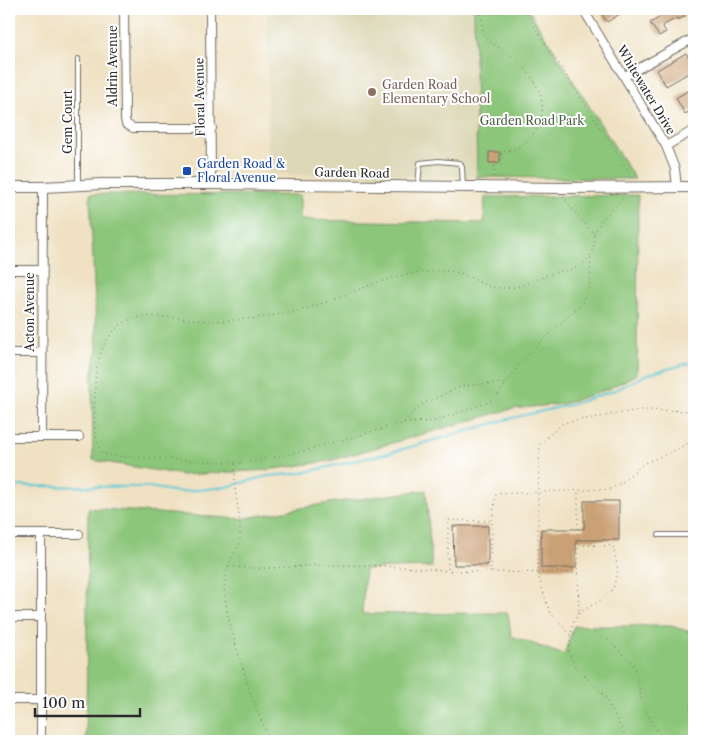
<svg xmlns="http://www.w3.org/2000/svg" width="703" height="750" font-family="'Libre Caslon Text',serif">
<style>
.built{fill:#ddd8b7}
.green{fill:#8cc67a;stroke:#5c7852}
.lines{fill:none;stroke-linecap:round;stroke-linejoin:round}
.stream{stroke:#5cc7d5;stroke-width:2}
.building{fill:#caa076}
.service-casing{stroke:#706b60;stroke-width:6}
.minor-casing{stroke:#706b60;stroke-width:10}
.tertiary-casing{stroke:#706b60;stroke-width:12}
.path{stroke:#706b60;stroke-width:1;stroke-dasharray:1 4;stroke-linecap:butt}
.service{stroke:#fff;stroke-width:4}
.minor{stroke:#fff;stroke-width:8}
.tertiary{stroke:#fff;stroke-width:10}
.education-dot{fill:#8d6e63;stroke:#fff;stroke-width:2}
.transit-dot{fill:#1a4fb4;stroke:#fff;stroke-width:2}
.labels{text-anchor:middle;stroke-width:4;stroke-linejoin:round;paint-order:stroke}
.street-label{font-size:12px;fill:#2b2b2b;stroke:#fff}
.education-label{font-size:12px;fill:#785e54;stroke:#fff;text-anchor:start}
.park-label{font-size:12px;fill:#4d6147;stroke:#fff}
.transit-label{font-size:12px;fill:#164399;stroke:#fff;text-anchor:start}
</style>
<rect width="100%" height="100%" fill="#fff"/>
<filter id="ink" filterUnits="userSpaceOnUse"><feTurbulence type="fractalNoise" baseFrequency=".02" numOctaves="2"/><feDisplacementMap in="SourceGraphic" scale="10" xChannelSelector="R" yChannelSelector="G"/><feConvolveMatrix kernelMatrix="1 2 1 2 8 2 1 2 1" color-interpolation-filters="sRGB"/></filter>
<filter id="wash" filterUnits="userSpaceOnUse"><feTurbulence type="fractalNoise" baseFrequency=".0096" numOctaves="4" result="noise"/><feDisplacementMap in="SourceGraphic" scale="20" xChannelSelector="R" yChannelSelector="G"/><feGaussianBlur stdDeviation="1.12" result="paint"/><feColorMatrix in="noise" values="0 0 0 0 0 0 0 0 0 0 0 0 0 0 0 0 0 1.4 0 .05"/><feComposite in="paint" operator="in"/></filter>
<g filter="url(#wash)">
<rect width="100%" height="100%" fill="#efe1c2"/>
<path class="built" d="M267 9H474L477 177 268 174Z"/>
<path class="green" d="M474 9H528L635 179 477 177Z
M90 194 300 195V220L484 223 485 197 638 195 637 374 608 389 563 404 511 409 329 461 267 470 183 475 93 460 92 379 97 349Z
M426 490 432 567 365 569 362 614 508 613 511 636 564 655 574 626H671L694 633V741H86L88 508 241 519 329 503Z"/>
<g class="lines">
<path class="stream" d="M9 486 149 487 178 492 226 487 268 476 302 473 389 453 512 418 570 405 618 389 648 374 694 362"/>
</g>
<g id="blocks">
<path class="building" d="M598 9H628L607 22Z
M664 9H681L685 16 678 20 677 18 662 26 666 32 659 36 650 23 667 13Z
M686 53 689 58 694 55V70L666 86 657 70Z
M689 90 694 99V109L685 114 676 98Z
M489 152H500V163H489Z
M584 501H619V540H576V568H541V529H584Z
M453 526H488V565H454Z"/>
</g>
</g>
<g filter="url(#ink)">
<use href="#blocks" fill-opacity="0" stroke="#706b60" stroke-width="1"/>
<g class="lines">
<defs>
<path id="service" d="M78 59V185
M418 186 420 163 438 161 460 163 462 167 463 187
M659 535H694"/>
<path id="minor" d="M124 9 125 119 126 124 133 128H212
M210 9 211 184
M583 9 666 146 675 169 677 187
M625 76 694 38
M666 146 694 130
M9 270H41
M9 353H42
M9 437H79
M42 437 43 187
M9 534H79
M9 617H41
M9 700H40
M41 741V534"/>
<path id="tertiary" d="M9 187H43L102 184H211L562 188 694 187"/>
</defs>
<use href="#service" class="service-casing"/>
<use href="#minor" class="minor-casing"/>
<use href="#tertiary" class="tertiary-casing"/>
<path class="path" d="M481 9C482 17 481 28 485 35 491 46 500 47 509 54 531 70 554 103 536 130 527 143 517 150 502 152V164H494V179
M523 9 633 178
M564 196C571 211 584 221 594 234 594 241 594 250 590 256 587 261 581 265 576 268 570 271 564 270 557 272 538 277 521 290 500 288 487 288 477 280 465 275 452 269 438 271 424 272 375 276 332 306 283 314 263 317 236 321 216 321 192 321 168 315 144 317 108 319 94 358 95 390 95 409 92 436 102 453L114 456 235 463 251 462 299 452 403 423 421 405 462 386 492 383 506 384 519 364 558 325 581 305 590 285 591 255
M594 234 601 221 624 197
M404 423 434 421 469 409 488 402 498 395 506 384
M235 464V489L240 523V542L228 566 224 588 227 612 236 646 251 695 270 741
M492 520 496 494 611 489 621 483 644 463 670 453 694 440
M579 545 613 546 618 570 613 589 601 600 579 613 572 625 569 652 574 665 604 695 628 741
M229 566C261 571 292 566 324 565 365 565 406 566 446 571
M491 572 448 571V520L492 521 491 572 578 573V490
M578 574 579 613
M570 635 549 611 538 574V492L540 444 563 423 640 410 694 411
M608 640 634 665 643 705 663 741"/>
<use href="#service" class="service"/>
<use href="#minor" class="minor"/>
<use href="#tertiary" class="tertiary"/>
</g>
</g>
<circle class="education-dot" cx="372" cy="92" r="5"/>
<rect class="transit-dot" x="182" y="166" width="10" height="10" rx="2.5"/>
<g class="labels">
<g class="street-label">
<text transform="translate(113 66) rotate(-90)" y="4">Aldrin Avenue</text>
<text transform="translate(646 90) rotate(59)" y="4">Whitewater Drive</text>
<text transform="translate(200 97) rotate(-91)" y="4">Floral Avenue</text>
<text transform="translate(68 122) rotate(-90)" y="4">Gem Court</text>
<text transform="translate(352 173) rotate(1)" y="4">Garden Road</text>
<text transform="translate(30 312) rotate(-90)" y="4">Acton Avenue</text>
</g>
<g class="education-label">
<text x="382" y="89">Garden Road<tspan x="382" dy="14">Elementary School</tspan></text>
</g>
<g class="park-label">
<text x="532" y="125">Garden Road Park</text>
</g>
<g class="transit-label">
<text x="197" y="168">Garden Road &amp;<tspan x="197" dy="14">Floral Avenue</tspan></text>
</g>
</g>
<rect width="703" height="750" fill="none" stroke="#fff" stroke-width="30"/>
<path d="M35 708v8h105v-8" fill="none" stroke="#2b2b2b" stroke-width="2.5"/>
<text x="42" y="708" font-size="15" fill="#2b2b2b" stroke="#ffffff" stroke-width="4" paint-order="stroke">100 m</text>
</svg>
